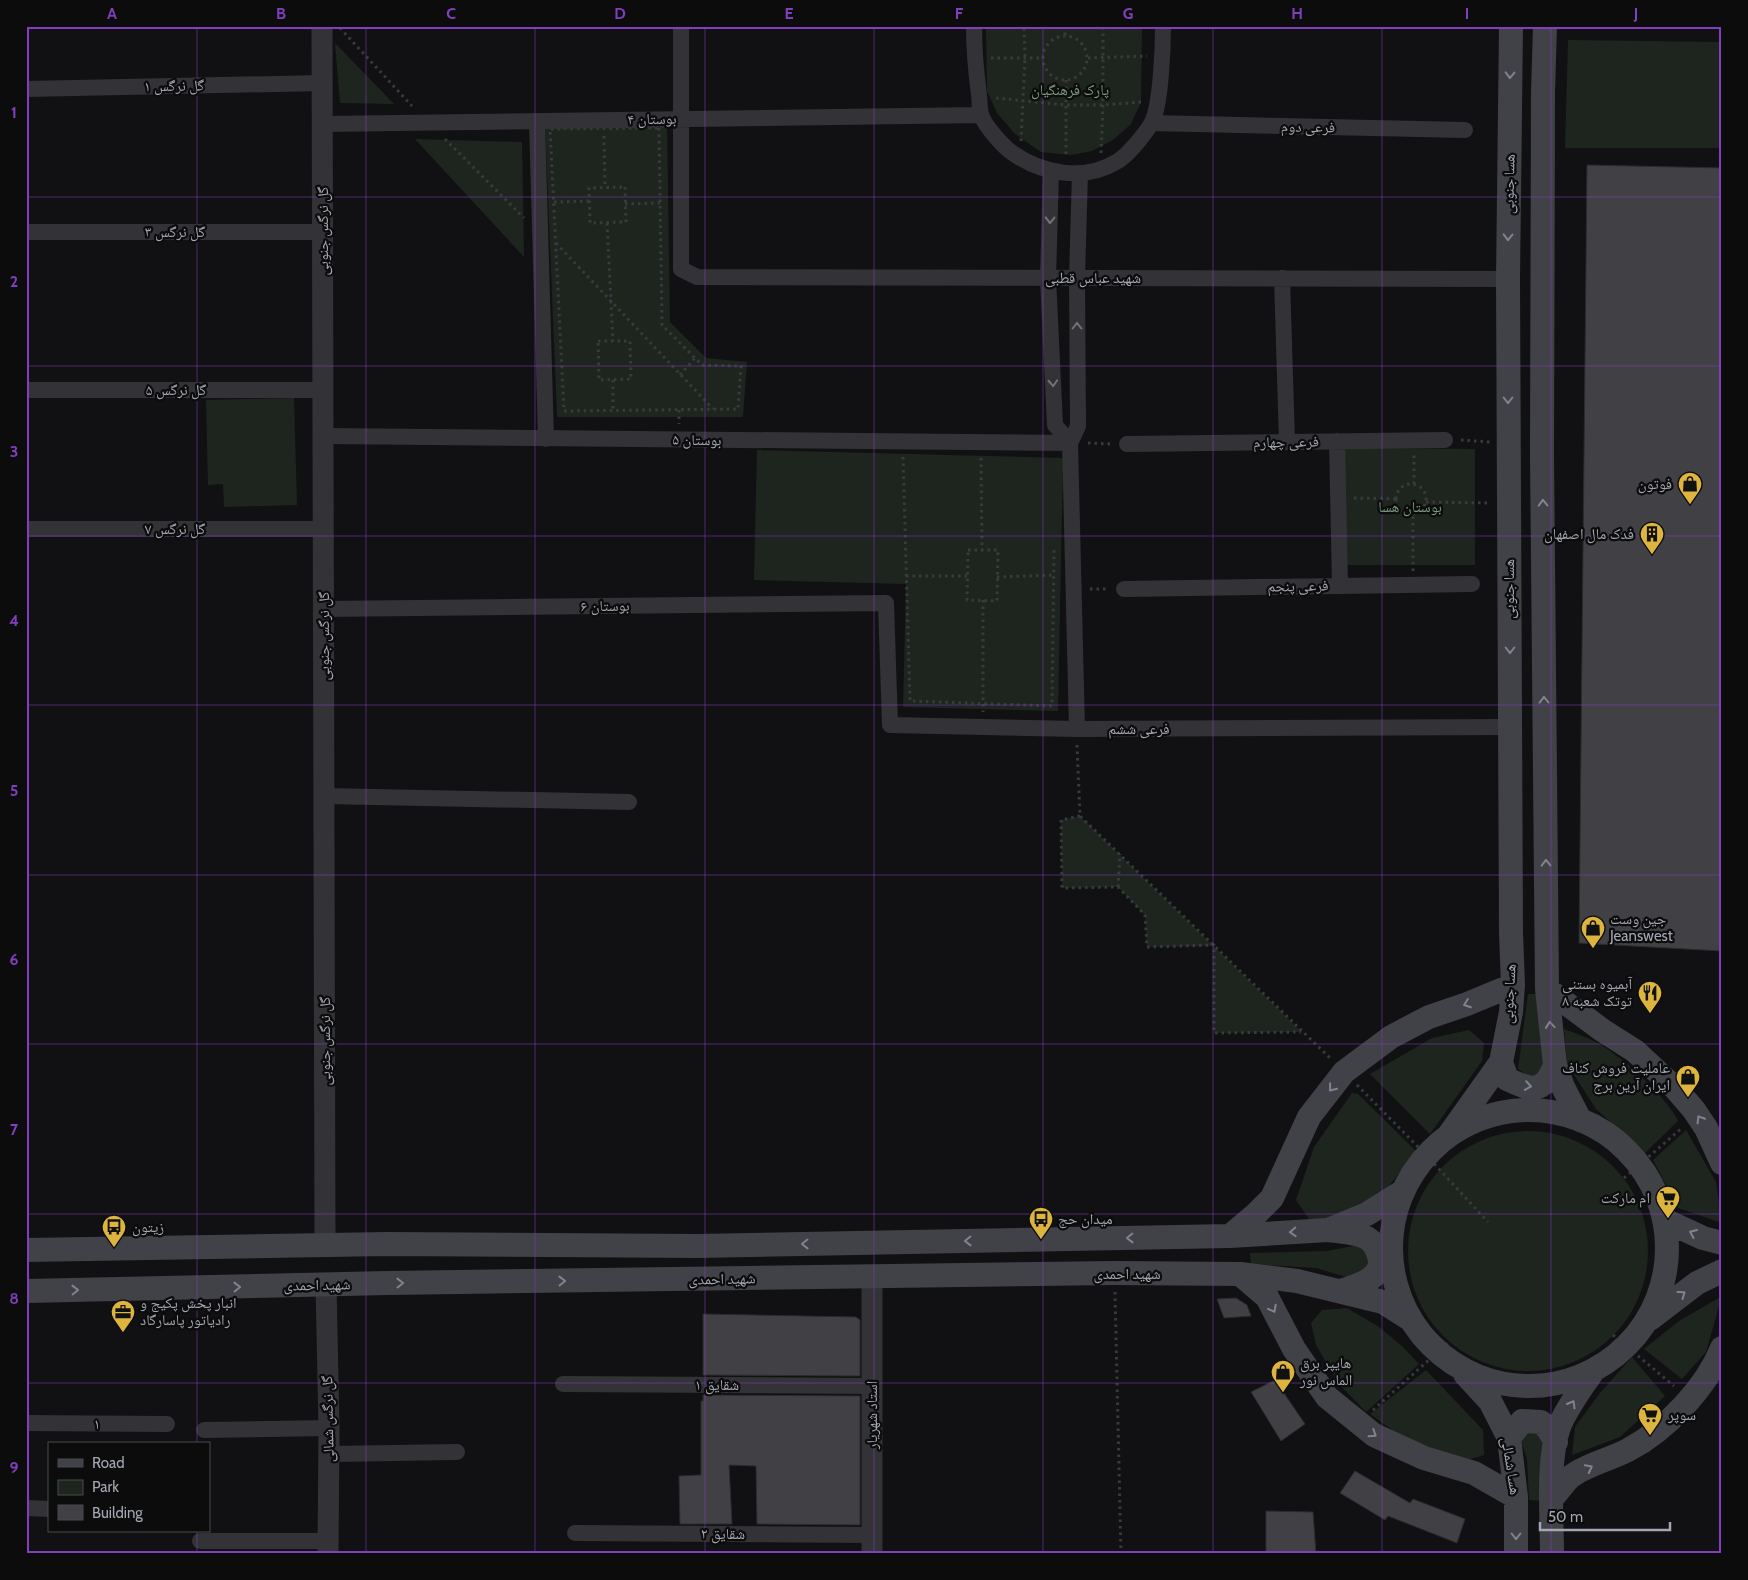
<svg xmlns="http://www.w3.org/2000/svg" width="1748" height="1580" font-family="Cabin,'Noto Naskh Arabic',sans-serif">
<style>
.green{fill:#1e251f}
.building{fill:#414145;stroke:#2c2b2e}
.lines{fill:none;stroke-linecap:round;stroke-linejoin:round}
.path{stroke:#393a3e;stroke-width:3;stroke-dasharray:2.5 4;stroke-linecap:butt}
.minor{stroke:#333337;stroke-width:16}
.tertiary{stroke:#333337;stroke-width:21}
.secondary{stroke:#414247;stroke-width:24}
.oneway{stroke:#81848d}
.oneway2{stroke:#71737b}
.grid{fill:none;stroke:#813ebd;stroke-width:1;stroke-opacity:0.55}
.labels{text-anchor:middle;stroke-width:4.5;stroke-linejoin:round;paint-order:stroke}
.street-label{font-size:15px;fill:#a4a7b2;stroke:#0c0c0d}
.park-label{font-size:15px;fill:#7d9b81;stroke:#0c0c0d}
.poi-label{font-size:15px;fill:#a4a7b2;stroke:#0c0c0d;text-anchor:start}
.neatline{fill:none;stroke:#813ebd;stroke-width:2}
.grid-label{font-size:16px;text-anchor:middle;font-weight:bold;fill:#813ebd}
</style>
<rect width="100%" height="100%" fill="#111113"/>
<path class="green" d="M986 26H1142L1141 102 1131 124 1113 140 1092 151 1071 155 1041 152 1015 134 997 113 987 91Z
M1568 40 1722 42V148H1565Z
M335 43 394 104 340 103Z
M545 123 667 124 670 322 706 358 747 362 743 417H557Z
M415 139 522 142 524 257Z
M294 398 297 505 224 507 223 484 208 485 206 400Z
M1345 448 1475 449V565H1345Z
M757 450 1063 458 1058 711 903 707 906 584 754 580Z
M1080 816 1302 1032 1214 1033 1213 946 1147 947 1145 915 1118 887 1062 888 1061 820Z
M1528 994H1536L1545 1067 1532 1078 1518 1069Z
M1564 1029C1575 1033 1586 1037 1596 1042 1618 1053 1669 1099 1678 1121L1645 1153 1596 1109 1567 1064Z
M1469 1030 1484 1043 1482 1061 1430 1134 1370 1074 1432 1038Z
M1352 1093 1358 1094 1416 1151 1379 1199 1332 1222 1309 1219 1296 1200 1314 1147Z
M1686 1130 1716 1182 1722 1223 1678 1208 1653 1160Z
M1408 1251a120 120 0 1 1 240 0a120 120 0 1 1-240 0Z
M1353 1246 1363 1248 1371 1264 1353 1279 1316 1268 1251 1264 1250 1253 1327 1251Z
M1722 1296 1706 1352 1682 1379 1644 1349 1679 1321Z
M1347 1308 1379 1327 1402 1346 1419 1364 1366 1412 1338 1383 1316 1345 1311 1323 1322 1310Z
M1632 1357 1665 1396 1620 1437 1572 1455 1575 1427 1600 1393Z
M1426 1370 1483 1430 1484 1455 1464 1461 1401 1436 1370 1414Z
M1529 1427 1546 1443 1542 1501 1529 1500 1527 1459 1520 1438Z
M681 1551 774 1552V1554H681Z"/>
<path class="building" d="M1587 165 1722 168V951L1579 943Z
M1236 1298 1247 1305 1251 1316 1224 1318 1217 1299Z
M703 1314 856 1317 860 1320V1376L703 1375Z
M1275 1380 1305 1424 1281 1441 1251 1392Z
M703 1395 860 1396V1525L757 1524 756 1466 729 1465 732 1524H680L679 1476 701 1475V1401H703Z
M1355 1471 1410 1503 1413 1499 1465 1519 1457 1543 1388 1516 1385 1520 1340 1493Z
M1266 1511 1313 1512 1316 1554H1266Z"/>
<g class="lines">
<path class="path" d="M1065 26V36
M340 28 412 106
M1043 58a22 22 0 1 1 44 0a22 22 0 1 1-44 0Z
M991 58H1042
M1088 58 1147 56
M1066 80V157
M996 98 1065 105H1103L1141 102
M659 128 662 325 702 365 741 366 738 409 564 411 550 129Z
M604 136 605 188
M445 139 524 218
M1021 141 1025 58 1024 26
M1101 153 1103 105V26
M625 187 626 222 590 223 589 188Z
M554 202 589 201
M625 204 662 203
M607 223 613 341
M556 243 713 409
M598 341H630L631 379 599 380Z
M680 375 695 358
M613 380V411
M679 410V424
M1461 440 1490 442
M1088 443 1112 444
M903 457 910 701 1052 706 1054 550
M981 458 982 550
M1414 484V455
M1396 499a15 15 0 1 1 30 0a15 15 0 1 1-30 0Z
M1354 498 1396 499
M1426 502 1490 503
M968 550H998L997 601 967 600Z
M1413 571V514
M906 576H967
M997 577 1054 575
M1090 589H1108
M983 600V712
M1077 745 1080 816 1330 1058
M1080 816 1061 820 1062 888 1118 887 1145 915 1147 947 1214 945V1033L1301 1032
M1118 887 1120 854
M1357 1085 1426 1155 1488 1222
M1624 1178 1682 1128
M1115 1292 1121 1554
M1613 1335 1674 1386
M1373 1410 1449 1342"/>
<path class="minor" d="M681 26V269L697 277 1508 279
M974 26C974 49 976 72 979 95 980 101 979 108 981 114 983 124 1002 145 1011 152 1042 174 1084 182 1118 161 1128 155 1145 134 1151 124 1161 108 1163 46 1163 26
M26 89 322 83
M537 121 546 439
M1152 123 1465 130
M323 124 981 115
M1051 172 1048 278 1055 425 1070 443
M26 232H323
M1282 278 1287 442
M28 390H323
M323 436 1070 443
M1337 441 1340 586
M1127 444 1445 440
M26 529H324
M1124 589 1472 584
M324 609 886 603 890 725 1077 729 1510 727
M1077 729 1070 443 1078 426 1077 278 1080 173
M324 796 629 802
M563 1384 872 1386
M26 1423 167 1424
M204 1430 329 1428
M329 1454 457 1452
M26 1508 49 1509
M575 1533 872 1535
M200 1541H328"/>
<path class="tertiary" d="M322 26 325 1245
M326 1285 329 1428 328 1554
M872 1554V1277"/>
<path class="secondary" d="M1545 26 1543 92 1542 455 1547 989 1555 1065 1563 1087 1580 1120
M1547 989 1602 1030 1635 1051 1675 1088 1694 1110 1706 1128 1722 1163
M1501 1062 1507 1079C1532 1091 1544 1094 1555 1065
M1391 1248a138 138 0 1 1 276 0a138 138 0 1 1-276 0Z
M1449 1135 1501 1062 1511 1012 1513 985 1511 933 1508 279 1511 26
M1664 1220 1703 1238 1722 1243
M1328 1230C1340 1232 1356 1232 1367 1238 1372 1241 1376 1247 1378 1253 1388 1278 1357 1286 1340 1291
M1230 1236 1255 1215 1272 1198 1309 1117 1344 1072 1391 1037 1429 1017 1467 1004 1513 985
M26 1250 387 1244 697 1246 1230 1236 1328 1230 1367 1214 1402 1192
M1240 1274 1267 1297 1294 1349 1327 1397 1374 1435 1424 1458 1474 1473 1516 1497
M26 1291 388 1283 1115 1273 1240 1274 1297 1281 1383 1302 1410 1319
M1650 1319 1697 1283 1722 1271
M1465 1374 1490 1401 1509 1438 1516 1497V1554
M1509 1438 1522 1421 1541 1422 1548 1429 1556 1442
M1552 1498C1558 1492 1563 1484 1569 1478 1583 1466 1611 1459 1628 1450 1666 1430 1706 1388 1722 1348
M1552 1554C1552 1518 1547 1460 1559 1427 1567 1407 1581 1389 1593 1371"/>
</g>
<defs><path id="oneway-chevron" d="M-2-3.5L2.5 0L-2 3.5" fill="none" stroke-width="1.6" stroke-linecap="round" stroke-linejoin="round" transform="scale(1.25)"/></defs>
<g class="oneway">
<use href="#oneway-chevron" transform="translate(1510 75) rotate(91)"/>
<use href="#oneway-chevron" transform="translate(1508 237) rotate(91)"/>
<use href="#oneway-chevron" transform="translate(1508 400) rotate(90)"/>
<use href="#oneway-chevron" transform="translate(1543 503) rotate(-91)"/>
<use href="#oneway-chevron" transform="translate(1510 650) rotate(90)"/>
<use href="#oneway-chevron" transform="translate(1544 700) rotate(-91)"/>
<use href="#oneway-chevron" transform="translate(1546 863) rotate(-91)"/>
<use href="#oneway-chevron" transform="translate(1467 1004) rotate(160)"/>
<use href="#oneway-chevron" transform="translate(1550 1025) rotate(-95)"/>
<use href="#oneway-chevron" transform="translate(1528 1086) rotate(9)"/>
<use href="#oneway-chevron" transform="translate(1332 1088) rotate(128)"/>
<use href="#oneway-chevron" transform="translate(1700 1119) rotate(-122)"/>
<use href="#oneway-chevron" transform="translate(1293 1232) rotate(177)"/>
<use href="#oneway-chevron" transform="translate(1693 1233) rotate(-156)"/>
<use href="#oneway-chevron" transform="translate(1130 1238) rotate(179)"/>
<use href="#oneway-chevron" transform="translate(968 1241) rotate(179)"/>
<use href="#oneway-chevron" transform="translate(805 1244) rotate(179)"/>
<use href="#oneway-chevron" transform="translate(562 1281) rotate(-1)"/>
<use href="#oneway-chevron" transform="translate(400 1283) rotate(-1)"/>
<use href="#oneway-chevron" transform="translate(237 1287) rotate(-1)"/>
<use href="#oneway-chevron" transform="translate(75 1290) rotate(-1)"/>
<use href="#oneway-chevron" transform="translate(1682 1294) rotate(-36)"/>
<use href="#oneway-chevron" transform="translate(1273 1309) rotate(62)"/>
<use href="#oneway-chevron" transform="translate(1572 1404) rotate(-60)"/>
<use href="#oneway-chevron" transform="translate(1373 1434) rotate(33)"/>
<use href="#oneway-chevron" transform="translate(1589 1468) rotate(-27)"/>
<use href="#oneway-chevron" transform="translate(1516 1536) rotate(90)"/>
</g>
<g class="oneway2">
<use href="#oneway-chevron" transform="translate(1050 220) rotate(91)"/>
<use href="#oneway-chevron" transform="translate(1077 326) rotate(-90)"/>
<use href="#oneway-chevron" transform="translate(1053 383) rotate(87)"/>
</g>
<path class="grid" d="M197 26V1444M366 26V1554M535 26V1554M705 26V1554M874 26V1554M1043 26V1554M1213 26V1554M1382 26V1554M1551 26V1554M26 197H1722M26 366H1722M26 536H1722M26 705H1722M26 875H1722M26 1044H1722M26 1214H1722M26 1383H1722M197 1531V1554"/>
<defs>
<symbol id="shop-pin" viewBox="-11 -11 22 30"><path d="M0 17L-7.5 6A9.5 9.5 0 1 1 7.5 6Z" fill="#ddb43e" stroke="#0c0c0d"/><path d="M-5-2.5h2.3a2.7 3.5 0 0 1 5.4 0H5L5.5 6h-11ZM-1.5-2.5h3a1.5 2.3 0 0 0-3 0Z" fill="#111"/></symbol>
<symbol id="building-pin" viewBox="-11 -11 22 30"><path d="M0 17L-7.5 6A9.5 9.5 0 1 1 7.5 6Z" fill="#ddb43e" stroke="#0c0c0d"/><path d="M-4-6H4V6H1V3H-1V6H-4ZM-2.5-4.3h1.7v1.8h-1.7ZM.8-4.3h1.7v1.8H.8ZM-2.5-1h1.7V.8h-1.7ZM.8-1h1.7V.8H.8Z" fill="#111"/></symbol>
<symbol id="restaurant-pin" viewBox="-11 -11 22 30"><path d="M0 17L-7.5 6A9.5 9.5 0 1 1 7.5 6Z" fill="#ddb43e" stroke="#0c0c0d"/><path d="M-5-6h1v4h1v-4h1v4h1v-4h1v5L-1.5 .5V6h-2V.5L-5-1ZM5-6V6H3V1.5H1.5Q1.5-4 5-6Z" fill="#111"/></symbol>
<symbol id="supermarket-pin" viewBox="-11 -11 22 30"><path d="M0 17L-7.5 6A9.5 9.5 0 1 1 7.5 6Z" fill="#ddb43e" stroke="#0c0c0d"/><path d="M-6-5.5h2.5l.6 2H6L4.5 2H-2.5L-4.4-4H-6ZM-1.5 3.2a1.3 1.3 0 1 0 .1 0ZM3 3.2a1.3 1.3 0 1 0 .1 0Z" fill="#111"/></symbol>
<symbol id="bus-pin" viewBox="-11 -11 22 30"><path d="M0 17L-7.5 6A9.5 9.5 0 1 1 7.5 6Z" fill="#ddb43e" stroke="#0c0c0d"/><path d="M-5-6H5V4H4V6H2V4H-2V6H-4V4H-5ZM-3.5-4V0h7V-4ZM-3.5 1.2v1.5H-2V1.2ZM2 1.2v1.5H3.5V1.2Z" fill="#111"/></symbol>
<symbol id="office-pin" viewBox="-11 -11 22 30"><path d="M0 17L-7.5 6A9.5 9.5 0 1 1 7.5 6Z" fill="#ddb43e" stroke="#0c0c0d"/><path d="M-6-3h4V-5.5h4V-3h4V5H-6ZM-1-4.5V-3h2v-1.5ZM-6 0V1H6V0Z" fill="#111"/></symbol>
</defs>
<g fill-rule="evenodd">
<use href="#shop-pin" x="1676" y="470" width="28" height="38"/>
<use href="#building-pin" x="1638" y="520" width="28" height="38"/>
<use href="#shop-pin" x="1579" y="914" width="28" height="38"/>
<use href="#restaurant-pin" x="1636" y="979" width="28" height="38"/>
<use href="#shop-pin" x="1674" y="1063" width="28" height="38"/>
<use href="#supermarket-pin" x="1654" y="1184" width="28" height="38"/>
<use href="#bus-pin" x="1027" y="1205" width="28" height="38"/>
<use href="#bus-pin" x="100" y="1213" width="28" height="38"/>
<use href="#office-pin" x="109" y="1298" width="28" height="38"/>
<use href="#shop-pin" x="1269" y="1358" width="28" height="38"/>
<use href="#supermarket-pin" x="1636" y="1401" width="28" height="38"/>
</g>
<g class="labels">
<g class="street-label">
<text transform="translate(174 86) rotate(-1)" y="5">گل نرگس ۱</text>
<text transform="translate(652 119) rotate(-1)" y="5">بوستان ۴</text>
<text transform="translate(1308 127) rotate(1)" y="5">فرعی دوم</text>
<text transform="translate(1509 184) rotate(-89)" y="5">هسا جنوبی</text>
<text transform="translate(323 231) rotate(-90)" y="5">گل نرگس جنوبی</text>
<text x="175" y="237">گل نرگس ۳</text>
<text x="1093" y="283">شهید عباس قطبی</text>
<text x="176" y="395">گل نرگس ۵</text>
<text transform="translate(697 440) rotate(1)" y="5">بوستان ۵</text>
<text transform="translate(1286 442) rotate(-1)" y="5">فرعی چهارم</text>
<text x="175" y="534">گل نرگس ۷</text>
<text transform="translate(1298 586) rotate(-1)" y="5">فرعی پنجم</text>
<text transform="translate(1509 589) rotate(-90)" y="5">هسا جنوبی</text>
<text transform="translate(605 606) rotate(-1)" y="5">بوستان ۶</text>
<text transform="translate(324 636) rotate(-90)" y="5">گل نرگس جنوبی</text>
<text x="1139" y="734">فرعی ششم</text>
<text transform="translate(1509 994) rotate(-87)" y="5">هسا جنوبی</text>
<text transform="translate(325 1041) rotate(-90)" y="5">گل نرگس جنوبی</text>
<text x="1127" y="1279">شهید احمدی</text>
<text transform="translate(722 1279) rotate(-1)" y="5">شهید احمدی</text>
<text transform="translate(317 1285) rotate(-1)" y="5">شهید احمدی</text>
<text x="717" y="1390">شقایق ۱</text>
<text transform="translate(872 1415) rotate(-90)" y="5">استاد شهریار</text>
<text transform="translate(328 1419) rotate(-91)" y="5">گل نرگس شمالی</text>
<text transform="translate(97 1424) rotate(1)" y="5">۱</text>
<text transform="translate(1511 1466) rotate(81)" y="5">هسا شمالی</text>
<text x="723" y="1539">شقایق ۲</text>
</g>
<g class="park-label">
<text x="1070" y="95">پارک فرهنگیان</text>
<text x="1410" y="512">بوستان هسا</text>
</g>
<g class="poi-label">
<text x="1672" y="489" text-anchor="end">فوتون</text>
<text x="1634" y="539" text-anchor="end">فدک مال اصفهان</text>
<text x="1610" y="924">جین وست<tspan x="1610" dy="17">Jeanswest</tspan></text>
<text x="1632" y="989" text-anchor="end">آبمیوه بستنی<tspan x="1632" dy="17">توتک شعبه ۸</tspan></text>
<text x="1670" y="1073" text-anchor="end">عاملیت فروش کناف<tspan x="1670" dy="17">ایران آرین برج</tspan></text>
<text x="1650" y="1203" text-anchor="end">ام مارکت</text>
<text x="1058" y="1224">میدان حج</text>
<text x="132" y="1232">زیتون</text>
<text x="140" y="1308">انبار پخش پکیج و<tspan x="140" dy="17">رادیاتور پاسارگاد</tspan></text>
<text x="1300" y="1368">هایپر برق<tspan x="1300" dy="17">الماس نور</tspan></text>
<text x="1668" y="1420">سوپر</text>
</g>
</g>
<rect width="1748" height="1580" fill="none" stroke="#0c0c0d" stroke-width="55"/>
<rect x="48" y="1442" width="162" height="90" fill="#0c0c0d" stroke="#494a4f"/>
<rect x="58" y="1459" width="25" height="8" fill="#414247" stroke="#494a4f"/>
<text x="92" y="1468" font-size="15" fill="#a4a7b2">Road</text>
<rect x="58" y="1480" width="25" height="15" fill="#1e251f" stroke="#494a4f"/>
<text x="92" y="1492" font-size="15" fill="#a4a7b2">Park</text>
<rect x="58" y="1505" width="25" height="15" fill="#414145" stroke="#494a4f"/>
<text x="92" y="1518" font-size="15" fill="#a4a7b2">Building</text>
<path d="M1540 1522v8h130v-8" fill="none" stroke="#a4a7b2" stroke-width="2.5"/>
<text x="1548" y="1522" font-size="15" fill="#a4a7b2" stroke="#0c0c0d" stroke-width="4" paint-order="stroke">50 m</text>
<rect x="28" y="28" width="1692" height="1524" class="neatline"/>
<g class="grid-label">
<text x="112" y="19">A</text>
<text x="281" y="19">B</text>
<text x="451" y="19">C</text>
<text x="620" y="19">D</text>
<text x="789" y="19">E</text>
<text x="959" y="19">F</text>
<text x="1128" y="19">G</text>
<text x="1297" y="19">H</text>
<text x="1467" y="19">I</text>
<text x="1636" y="19">J</text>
<text x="14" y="118">1</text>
<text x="14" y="287">2</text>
<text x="14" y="457">3</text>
<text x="14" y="626">4</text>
<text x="14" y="796">5</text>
<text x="14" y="965">6</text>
<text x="14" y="1135">7</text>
<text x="14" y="1304">8</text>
<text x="14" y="1473">9</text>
</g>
</svg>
